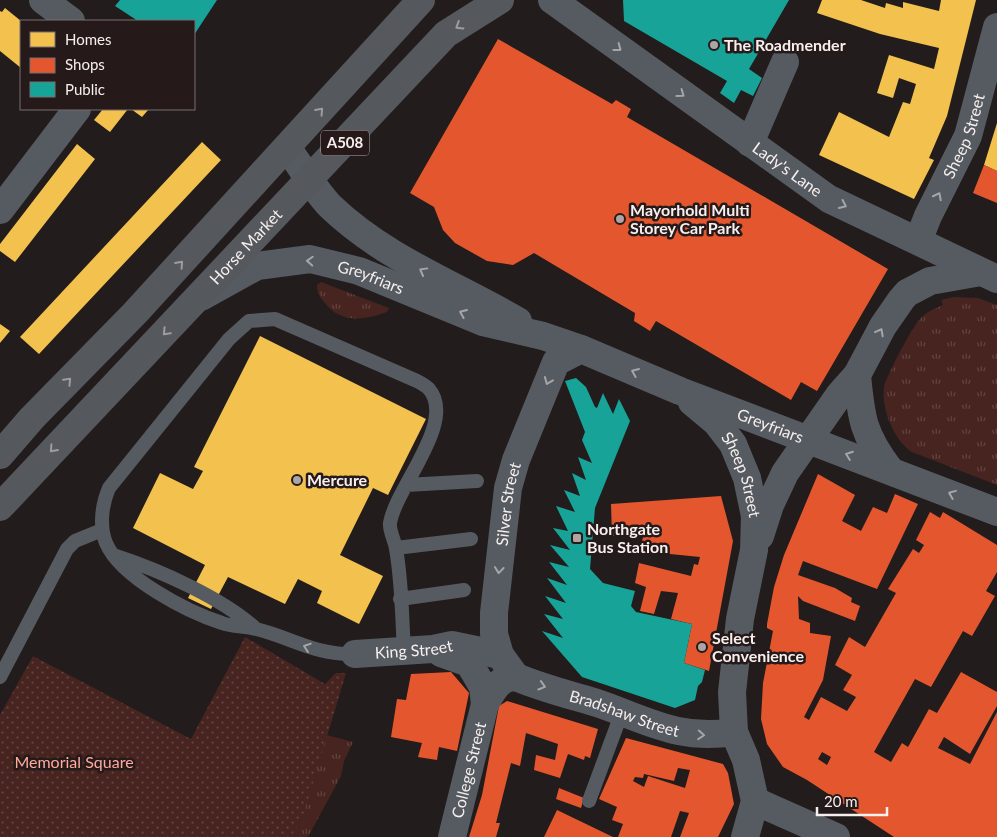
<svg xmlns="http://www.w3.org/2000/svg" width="997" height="837" font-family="Lato,sans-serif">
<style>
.grass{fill:url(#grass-tufts)}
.park{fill:url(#park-dots)}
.homes{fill:#f2c14e}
.shops{fill:#e4572e;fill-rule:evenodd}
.public{fill:#17a398}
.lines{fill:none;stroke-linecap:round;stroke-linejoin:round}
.lane{stroke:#555b61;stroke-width:14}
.street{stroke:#555b61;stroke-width:28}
.highway{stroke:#55585d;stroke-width:28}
.oneway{stroke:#9d9c9e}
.oneway2{stroke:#a6a5a8}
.poi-dot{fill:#aca5a4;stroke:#251a19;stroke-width:2}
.labels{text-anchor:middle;stroke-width:5;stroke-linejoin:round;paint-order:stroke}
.shield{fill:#251a19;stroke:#b7afae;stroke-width:1}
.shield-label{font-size:15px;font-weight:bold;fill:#f6efee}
.poi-label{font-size:16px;font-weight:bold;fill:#f6efee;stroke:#251a19;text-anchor:start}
.street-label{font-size:16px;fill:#f6efee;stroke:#251a19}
.park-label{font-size:16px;fill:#feaa9d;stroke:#251a19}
</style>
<defs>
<pattern id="grass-tufts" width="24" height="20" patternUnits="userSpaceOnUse" patternTransform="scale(1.25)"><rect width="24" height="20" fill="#47241f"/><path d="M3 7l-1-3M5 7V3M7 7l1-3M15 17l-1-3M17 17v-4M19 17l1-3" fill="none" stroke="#624440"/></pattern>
<pattern id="park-dots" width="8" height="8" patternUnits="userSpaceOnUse" patternTransform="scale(1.25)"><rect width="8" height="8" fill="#47241f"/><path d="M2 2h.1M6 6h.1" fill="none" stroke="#624440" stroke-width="1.8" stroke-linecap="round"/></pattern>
</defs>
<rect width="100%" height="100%" fill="#221c1c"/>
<path class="grass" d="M321 282 389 308 387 312C365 320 341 324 325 303 320 297 317 293 317 285Z
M953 297 978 298 997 305V485L912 452C894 440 881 409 884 387 886 377 912 327 920 319 926 312 934 309 943 305L941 300Z
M343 682 327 735 353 742 344 761 341 776 308 837H204Z"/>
<path class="park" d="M245 637 325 684 336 673H346L303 816 291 837H0V715L33 656 191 739Z"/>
<path class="homes" d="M822 0H861L885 8 886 3 903 8V2L939 11 941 0H976L947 116 929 158 934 160 914 199 819 155 839 112 889 137 903 102 910 104 916 84 899 78 893 98 877 93 889 55 934 69 939 48 880 34 817 13Z
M5 8 21 21V68L0 51V11L2 12Z
M103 109H128L110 132 94 120Z
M131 109H149L142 117Z
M997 123V171L984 165Z
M202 142 221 160 39 354 20 337Z
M77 144 95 159 15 262 0 251V244Z
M0 324 10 331 0 343Z
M260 336 426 419 388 495 373 488 340 555 383 576 359 624 317 603 322 591 298 579 285 604 228 577 211 609 188 598 205 565 133 528 160 473 193 489 203 471 194 467Z"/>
<path class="shops" d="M498 39 612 104 616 100 631 109 627 117 888 269 817 391 801 382 791 400 656 321 650 331 634 321 635 313 534 253 513 265 487 261 455 243 443 230 434 207 410 193Z
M984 165 997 171V203L973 193Z
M818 474 855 495 842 521 861 531 873 507 887 513 895 494 918 504 877 589 803 561 798 575 835 588 852 598 851 602 860 606 855 621 803 601 798 596 799 619 810 623V633L831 636 823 680 804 717 809 720 821 697 847 711 856 697 843 690 852 675 835 665 849 637 865 647 896 593 888 589 913 549 919 553 924 545 916 540 930 512 940 518 943 512 997 545V572L986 591 995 596 972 636 963 631 931 687 915 679 874 752 891 762 902 743 908 747 929 709 937 713 961 672 997 692V706L970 754 944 737 938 748 970 764 997 712V837H894L807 780 783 767 767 744 761 719 763 683 773 631 767 628V624L774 587 784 555ZM822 752 831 757 827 765 818 759Z
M721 496 733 541 709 671 684 663 692 624 671 619 678 593 661 591 654 614 640 611 646 587 635 583 639 563 691 576 694 564 698 565 700 557 640 551 643 537 612 536 611 504Z
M451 672 469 693 457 751 439 747 437 760 418 757 422 743 391 737 397 699 406 700 411 674Z
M507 701 598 729 590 758 585 756 584 760 568 754 560 778 534 770 536 755 555 760 558 744 526 733 520 766 511 763 496 823H500L496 837H469L482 795 499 706Z
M626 738 723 764 728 773 734 804 718 837H680L689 813 680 811 671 837H618L623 824 612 820 617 807 599 799ZM678 768 690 770 685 788 648 776 644 787 633 781 635 777 643 778 644 774 674 781Z
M559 788 584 798 581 808 556 799Z
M557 810 613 837H544Z"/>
<path class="public" d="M120 0H217L194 35V21H138L115 6Z
M623 0H789L749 69 762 78 753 96 741 90 734 103 720 93 727 81 624 21Z
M576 378 586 387 595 407 597 408 603 393 613 414 619 399 630 421 595 508 590 569 603 583 635 591 631 606 636 612 692 624 684 663 705 670 702 682 698 686 695 700 675 708 582 677 542 631 563 638 544 614 563 619 545 596 566 603 547 578 567 585 549 562 569 567 550 545 570 550 553 528 568 531 556 506 575 512 564 490 580 496 572 473 586 480 578 457 592 463 582 440 585 432 565 381Z"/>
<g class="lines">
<path class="lane" d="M406 485 477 481
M396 548 471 539
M116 556C159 570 222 598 255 628
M400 599 464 590
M355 654C314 655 293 638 256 629 245 626 233 627 222 623 188 612 121 578 106 543 99 526 102 504 109 488L229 339 249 321 275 319 417 381C421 383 426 386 429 389 457 422 396 487 390 523 389 531 395 541 396 549 402 582 402 618 404 652
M0 677 67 549 75 541 102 530
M589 801 622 712"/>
<g class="street">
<path d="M43 0 71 21"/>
<path id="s1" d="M552 0 829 199 997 279"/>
<path d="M750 143 785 62"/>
<path d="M287 148C301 166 314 189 330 206 384 258 454 284 518 321"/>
<path d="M0 210 77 109"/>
<path id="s2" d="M918 241 928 216 968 136 997 27"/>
<path id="s3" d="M201 297 257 266 310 259 359 271 483 322 543 336 581 349 680 391 997 512"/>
<path d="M857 375C861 418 863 435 890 470"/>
<path id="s4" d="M692 402 716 422 733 444 747 478 755 516 754 550 740 619 732 692 734 732 746 760 755 801 745 837"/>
<path d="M760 536 770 505 785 473 840 394 857 375 883 326 901 300 907 293 930 281 981 272"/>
<path d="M441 653 469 663 483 687 485 704"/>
<path id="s5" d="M355 654 433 649 452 645 500 655"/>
<path id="s6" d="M516 677 500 655 494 634V613L508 488 516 460 556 362 581 349"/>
<path d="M755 801 836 837"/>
<path id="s7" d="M452 837 485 704C493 690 499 677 516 677 542 688 570 695 597 703 647 720 679 741 734 732"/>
</g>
<g class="highway">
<path d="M0 455 32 418 135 313 421 0"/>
<path id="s8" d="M0 507 446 34 500 0"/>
</g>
</g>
<defs><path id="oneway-chevron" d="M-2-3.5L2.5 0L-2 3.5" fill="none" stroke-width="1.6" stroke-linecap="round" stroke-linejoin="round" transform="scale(1.25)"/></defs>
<g class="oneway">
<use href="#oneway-chevron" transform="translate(459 26) rotate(148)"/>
<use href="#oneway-chevron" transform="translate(320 111) rotate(-48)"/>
<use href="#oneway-chevron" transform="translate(180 264) rotate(-48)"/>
<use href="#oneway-chevron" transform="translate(166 332) rotate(134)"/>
<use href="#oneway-chevron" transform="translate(68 381) rotate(-46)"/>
<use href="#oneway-chevron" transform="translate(53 449) rotate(132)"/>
</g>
<g class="oneway2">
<use href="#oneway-chevron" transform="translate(618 48) rotate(37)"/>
<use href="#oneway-chevron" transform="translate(681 94) rotate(36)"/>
<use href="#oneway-chevron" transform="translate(938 196) rotate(-63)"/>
<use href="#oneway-chevron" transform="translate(843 205) rotate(25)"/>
<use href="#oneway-chevron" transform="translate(310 261) rotate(-177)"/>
<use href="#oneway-chevron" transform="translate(423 271) rotate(-151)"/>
<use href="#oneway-chevron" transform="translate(463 313) rotate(-157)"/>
<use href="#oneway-chevron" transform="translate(880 332) rotate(-62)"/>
<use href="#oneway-chevron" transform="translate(635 372) rotate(-157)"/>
<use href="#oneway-chevron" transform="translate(548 381) rotate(112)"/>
<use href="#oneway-chevron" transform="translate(849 455) rotate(-160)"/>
<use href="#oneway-chevron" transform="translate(952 494) rotate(-158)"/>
<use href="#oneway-chevron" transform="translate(499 570) rotate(96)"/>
<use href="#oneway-chevron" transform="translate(307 647) rotate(-161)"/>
<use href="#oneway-chevron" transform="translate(542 686) rotate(17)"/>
<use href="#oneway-chevron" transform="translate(701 735) rotate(4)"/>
</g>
<g class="poi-dot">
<circle cx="714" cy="45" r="5"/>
<circle cx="620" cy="219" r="5"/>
<circle cx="297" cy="480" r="5"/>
<rect x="572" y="533" width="10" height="10" rx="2.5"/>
<circle cx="702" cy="647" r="5"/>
</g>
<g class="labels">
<rect class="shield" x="321" y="130.5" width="48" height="25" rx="4"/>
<g class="shield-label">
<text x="345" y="148">A508</text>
</g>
<g class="poi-label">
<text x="724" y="51">The Roadmender</text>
<text x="630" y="216">Mayorhold Multi<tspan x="630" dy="18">Storey Car Park</tspan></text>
<text x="307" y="486">Mercure</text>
<text x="587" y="535">Northgate<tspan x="587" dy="18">Bus Station</tspan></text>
<text x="712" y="644">Select<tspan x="712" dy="18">Convenience</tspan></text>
</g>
<g class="street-label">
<text dy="6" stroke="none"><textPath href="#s2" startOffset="115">Sheep Street</textPath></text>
<text dy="6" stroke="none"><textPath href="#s1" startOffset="290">Lady's Lane</textPath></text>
<text dy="6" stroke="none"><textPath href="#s8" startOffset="358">Horse Market</textPath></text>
<text dy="6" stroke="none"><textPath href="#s3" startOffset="181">Greyfriars</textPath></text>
<text dy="6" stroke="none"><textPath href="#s3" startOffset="608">Greyfriars</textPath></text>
<text dy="6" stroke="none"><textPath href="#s4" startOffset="91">Sheep Street</textPath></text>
<text dy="6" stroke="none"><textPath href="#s6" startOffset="180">Silver Street</textPath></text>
<text dy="6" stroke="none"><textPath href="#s5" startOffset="59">King Street</textPath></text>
<text dy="6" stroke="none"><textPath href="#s7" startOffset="295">Bradshaw Street</textPath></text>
<text dy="6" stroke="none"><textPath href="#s7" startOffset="69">College Street</textPath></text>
</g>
<g class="park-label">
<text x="74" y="768">Memorial Square</text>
</g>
</g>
<rect x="20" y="20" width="175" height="90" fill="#251a19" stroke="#796f6e"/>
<rect x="30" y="32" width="25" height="15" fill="#f2c14e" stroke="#796f6e"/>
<text x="65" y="45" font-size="15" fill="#f6efee">Homes</text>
<rect x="30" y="58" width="25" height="15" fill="#e4572e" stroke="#796f6e"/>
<text x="65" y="70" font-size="15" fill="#f6efee">Shops</text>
<rect x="30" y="82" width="25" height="15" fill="#17a398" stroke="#796f6e"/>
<text x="65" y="95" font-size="15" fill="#f6efee">Public</text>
<path d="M817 807v8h70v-8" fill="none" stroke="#f6efee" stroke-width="2.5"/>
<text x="824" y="807" font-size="15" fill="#f6efee" stroke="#251a19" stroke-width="4" paint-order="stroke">20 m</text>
</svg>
